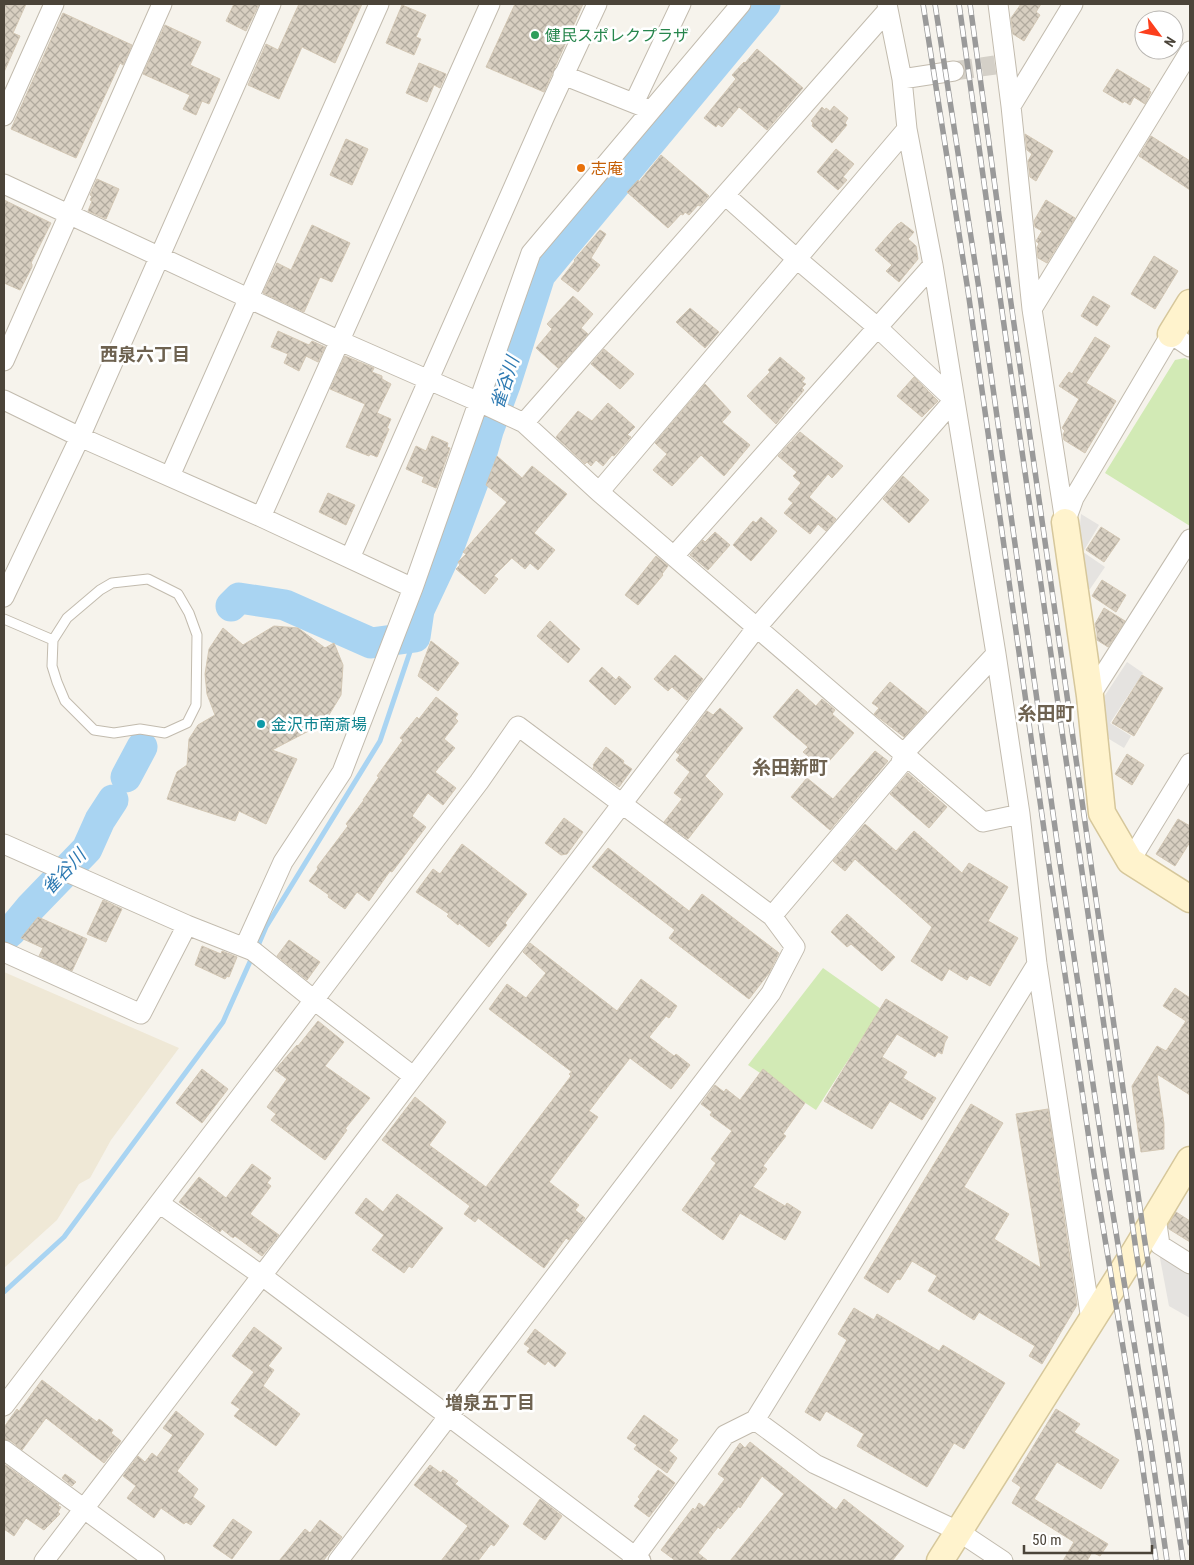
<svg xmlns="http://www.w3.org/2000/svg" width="1194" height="1565" font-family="'Roboto Condensed','Noto Sans JP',sans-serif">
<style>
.education{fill:#efe8d6}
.park{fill:#d2eab5}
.parking{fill:#e5e3e0}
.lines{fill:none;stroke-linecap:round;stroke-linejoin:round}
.stream{stroke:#a9d4f2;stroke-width:5}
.river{stroke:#a9d4f2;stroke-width:31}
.building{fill:url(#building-cross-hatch);stroke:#d3c7b4}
.street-tunnel{stroke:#d4d0c8;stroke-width:19;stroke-dasharray:19 9;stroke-linecap:butt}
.lane-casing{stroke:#c2bbae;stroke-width:11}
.street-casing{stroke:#c2bbae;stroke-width:21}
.secondary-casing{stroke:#d6c79b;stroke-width:29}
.lane{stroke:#fff;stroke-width:9}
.street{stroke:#fff;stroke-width:19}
.secondary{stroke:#fff3cd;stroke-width:26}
.rail-casing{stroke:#9a9a9a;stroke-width:5.5}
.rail{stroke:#fff;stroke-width:4;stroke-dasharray:11;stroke-linecap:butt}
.leisure-dot{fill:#2e9e5b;stroke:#fff;stroke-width:2}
.food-dot{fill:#e8710a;stroke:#fff;stroke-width:2}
.culture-dot{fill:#0f9aa8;stroke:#fff;stroke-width:2}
.labels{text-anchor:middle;stroke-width:5;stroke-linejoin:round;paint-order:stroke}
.leisure-label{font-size:16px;fill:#27864d;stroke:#fff;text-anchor:start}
.food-label{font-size:16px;fill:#c56008;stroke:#fff;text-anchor:start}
.culture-label{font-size:16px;fill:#0d838f;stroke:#fff;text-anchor:start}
.neighbourhood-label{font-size:18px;font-weight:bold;fill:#6e6250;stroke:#fff}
.water-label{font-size:18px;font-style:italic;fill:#2e7ab2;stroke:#fff}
.quarter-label{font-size:19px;font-weight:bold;fill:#6e6250;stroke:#fff}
</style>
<defs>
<pattern id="building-cross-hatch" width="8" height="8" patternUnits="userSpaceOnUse" patternTransform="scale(1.25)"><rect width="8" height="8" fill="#d8cfc1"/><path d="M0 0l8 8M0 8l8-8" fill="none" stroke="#b1aa9e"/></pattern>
</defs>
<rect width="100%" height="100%" fill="#f6f3ec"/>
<path class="education" d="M4 972 179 1048 111 1140 90 1178 79 1184 57 1220 4 1268Z"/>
<path class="park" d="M1185 358 1190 361V526L1105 473 1175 360Z
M823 968 881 1009 816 1110 748 1065Z"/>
<path class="parking" d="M1081 514 1099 525 1083 552 1105 567 1090 589H1085L1078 548Z
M1127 662 1143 673 1110 723 1131 736 1124 748 1109 739 1100 703Z
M1159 1253 1190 1272V1318L1169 1306Z"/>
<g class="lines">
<path class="stream" d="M257 948 266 927 380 741 415 637
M4 1292 64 1237 223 1022 253 955"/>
<path class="river" d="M231 606 239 598 285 605 371 643 415 637 419 610 450 544 475 477 488 431 505 385 540 275 765 4
M126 777 142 747
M4 937 11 931 30 908 87 849 100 820 113 800"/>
</g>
<path class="building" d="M4 4H26L13 33 20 36 4 72Z
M234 4H259L246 31 226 21Z
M299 4H362L335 63 302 47 279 99 248 85 266 44 278 50Z
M515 4H583L544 92 486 67Z
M1021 4H1041L1036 12 1040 15 1024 41 1013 34 1011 18Z
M402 5 426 15 416 37 421 39 414 55 386 43Z
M63 13 132 45 123 65 120 63 76 158 11 129Z
M165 25 201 42 190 65 220 79 209 104 202 101 196 115 183 109 190 95 143 74Z
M757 49 803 88 767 130 739 107 722 127 718 124 716 127 704 118 736 79 732 75 744 62 745 63Z
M419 63 446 74 440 88 434 85 427 102 406 93Z
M1117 69 1150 89 1149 91 1151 92 1145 104 1134 97 1130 105 1124 101 1123 103 1103 91Z
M834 106 848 118 845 123 847 125 832 143 812 126 813 123 811 121 822 107 825 110 826 108 830 111Z
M1025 134 1053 151 1036 181 1030 177 1028 161 1032 154 1027 150Z
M1151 136 1190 161V190L1139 156Z
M346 139 368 149 352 185 330 175Z
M836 149 854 164 843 177 847 180 838 190 817 172Z
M661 155 709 196 700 206 698 205 689 215 685 212 683 215 681 214 668 228 627 192 638 180 639 182Z
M97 179 119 189 106 219 88 211 92 201 90 200 92 196 90 195Z
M4 200 51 223 31 263 32 264V267L20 290 4 283Z
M1046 200 1075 218 1047 263 1038 258 1037 247 1039 244 1036 241 1042 231 1035 227 1034 221Z
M901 222 914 232 908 239 916 246 918 259 899 282 886 271 892 265 875 250 898 224H899Z
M312 225 350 243 332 282 320 277 304 312 263 293 277 263 291 270Z
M600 230 606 234 591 258 600 265 578 292 561 279 575 261 574 260Z
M1154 256 1178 271 1155 309 1131 294Z
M573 296 593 314 581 328 588 334 558 368 536 348 552 329 547 324Z
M1093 296 1110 306 1097 326 1081 316Z
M690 308 719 332 705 348 676 322Z
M278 331 309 345 312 341 325 347 318 362 306 356 299 371 284 363 288 354 271 347Z
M1095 337 1110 346 1086 383 1116 401 1085 453 1064 440 1063 434 1065 431 1062 428 1079 399 1059 386 1069 372 1072 374Z
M604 349 634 374 620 389 591 364Z
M345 356 374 368 372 372 382 376V379L391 384 377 413 391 419 387 428 389 429 377 457 370 454 369 456 346 447 365 404 330 389Z
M780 357 805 378 802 382 806 384 802 388 804 390 776 424 747 396 770 372 768 370Z
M914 377 938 401 922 417 897 396Z
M705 384 731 412 722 422 750 445 724 476 701 455 672 486 653 470 667 454 655 443Z
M608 403 635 427 627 435 631 437 614 456 612 455 603 466 596 460 591 466 587 462 585 464 556 437 578 411 592 421Z
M800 432 843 466 832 478 828 474 809 497 836 519 826 531 818 524 810 534 784 513 793 503 788 499 801 483 793 476 797 472 778 456Z
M432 436 448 443 447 447 450 448 436 488 422 482 424 477 406 469 416 446 426 451Z
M497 456 522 478 532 466 567 494 534 533 555 550 538 570 530 563 525 569 512 558 494 576 498 579 485 594 456 569 460 565 458 562 466 554 463 552 507 502 486 485Z
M903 476 929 500 909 523 883 499Z
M328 493 355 505 346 525 319 512Z
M761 517 777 531 751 561 733 545 753 521 756 523Z
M1101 527 1120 539 1104 562 1086 550Z
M715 532 730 545 708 570 690 555 703 540 705 542Z
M656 556 668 566 662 574 663 575 638 605 625 595Z
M1102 580 1126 595 1116 612 1092 596Z
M1104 608 1125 621 1108 647 1097 640V632L1095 624Z
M550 621 580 649 568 663 537 636Z
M274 626 298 628 325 648 334 643 343 665 341 695 324 723 272 750 297 759 266 824 239 811 235 821 167 799 177 772 187 765 189 739 198 725 215 715 207 694 205 674 209 649 223 628 243 645Z
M431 641 459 663 438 691 418 676Z
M675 655 703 679 687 700 672 687 668 691 654 679Z
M602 667 616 680 619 676 631 687 615 705 589 681Z
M1142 675 1163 688 1134 736 1112 723Z
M890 682 927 712 904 737 874 714 879 708 872 703Z
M797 689 816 706 822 699 835 710 832 714 854 733 823 768 803 752 808 747 773 717Z
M436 697 458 714 455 718 458 721 444 739 455 748 435 772 456 788 443 805 428 793 412 816 426 827 392 872 390 871 369 901 357 892 345 909 328 897 329 895 309 881 318 869 317 867 348 826 346 824 364 800H363L379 777 377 776 403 740 400 738 417 717 419 719Z
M720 708 743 728 705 776 723 794 688 839 664 822 682 799 674 793 690 772 676 760 680 755 676 752 707 711 713 715Z
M606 747 624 761 623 763 632 769 619 787 593 768 594 766 593 765Z
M875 751 888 761 830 830 791 797 807 778 833 799Z
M1127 754 1144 765 1132 785 1115 774Z
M908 773 947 807 929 828 890 794Z
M564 818 583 832 567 854 561 855 545 843Z
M1178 819 1190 826V842L1175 866 1156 854Z
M865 824 896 851 914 831 962 873 969 863 1008 887 988 921 1018 938 990 986 970 975 967 980 949 969 942 981 911 961 932 927 855 859 845 871 833 861Z
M462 844 527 894 505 923 507 925 489 947 459 923 458 925 447 916 449 914 416 892 433 869 440 874Z
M608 848 689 911 702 894 779 953 769 973 749 999 669 938 675 930 592 867Z
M103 900 122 909 106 942 87 934Z
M847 914 895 957 882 971 851 944 847 947 831 932Z
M38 917 87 939 72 971 39 956 43 948 21 938Z
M289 940 320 962 307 980 277 956Z
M530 943 617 1011 641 979 677 1006 669 1018 666 1016 649 1037 674 1056 676 1054 690 1065 671 1089 630 1058 589 1111 598 1117 549 1182 579 1205 575 1210 585 1218 569 1240 566 1238 544 1268 478 1218 475 1222 464 1214 470 1206 382 1140 415 1097 446 1122 429 1145 486 1187 571 1076 569 1074 572 1072 489 1009 507 984 526 998 546 973 523 952Z
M202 946 221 954 222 951 237 957 229 977 227 976 225 979 195 965Z
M1175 988 1190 998V1095L1157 1074 1164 1124V1149L1141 1152 1132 1086 1157 1046 1166 1051 1186 1021 1163 1006Z
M886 999 948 1037 945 1042 942 1054 938 1052 935 1057 897 1034 882 1057 907 1072 903 1078 936 1098 922 1120 890 1101 872 1129 824 1101Z
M318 1021 344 1042 325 1066 370 1098 345 1129 347 1130 325 1160 271 1120 276 1114 267 1107 287 1079 275 1070 297 1045 298 1046Z
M202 1069 228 1089 202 1123 176 1103Z
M763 1069 805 1103 783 1134 786 1136 763 1166 767 1169 753 1187 785 1206 787 1203 801 1212 785 1240 740 1213 723 1240 682 1210 716 1163 711 1159 732 1131 710 1115 712 1112 701 1104 715 1085 724 1092 726 1089 740 1100Z
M971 1104 1003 1123 964 1187 1009 1214 994 1239 1041 1268 1016 1114 1048 1109 1077 1305 1042 1364 1029 1356 1035 1346 979 1312 974 1320 928 1291 937 1276 912 1261 900 1280 897 1279 888 1293 864 1278Z
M252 1164 271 1178 267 1183 271 1186 250 1214 279 1235 262 1256 235 1236 233 1238 222 1229 220 1232 179 1202 199 1177 226 1198Z
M397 1194 443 1228 412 1268 409 1266 404 1273 372 1250 384 1235 355 1213 366 1198 383 1212Z
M1176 1212 1190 1221V1242L1169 1229 1168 1225Z
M854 1308 874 1320 877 1314 939 1351 943 1345 1005 1383 964 1449 954 1443 927 1487 857 1446 864 1434 826 1411 820 1421 805 1412 847 1340 838 1334Z
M254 1327 282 1348 268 1366 274 1370 263 1386 300 1414 276 1446 234 1416 240 1409 231 1403 254 1372 232 1356Z
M535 1329 566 1353 555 1367 548 1361 545 1365 527 1352 530 1348 524 1344Z
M42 1380 97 1422 99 1419 113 1430 111 1433 121 1441 104 1463 46 1418 22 1450 11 1441 4 1439V1427L17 1409 19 1411Z
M1056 1409 1080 1424 1074 1432 1119 1460 1101 1489 1057 1462 1034 1499 1108 1544 1100 1556 1092 1552 1087 1561H1063L1074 1542 1012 1503 1021 1487 1012 1481Z
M176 1411 204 1434 177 1471 198 1489 193 1497 205 1506 191 1525 186 1522 184 1524 161 1508 154 1518 127 1498 136 1486 123 1476 138 1456 145 1462 152 1453 157 1457 173 1435 163 1428Z
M644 1415 678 1440 669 1451 677 1458 667 1473 634 1449 637 1445 627 1438Z
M750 1442 836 1510 844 1499 904 1546 892 1561H730L784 1494 762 1476 740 1508 739 1506 720 1529 718 1527 698 1553 708 1561H676L661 1550 693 1508 695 1510 699 1503 704 1507 725 1479 718 1474 740 1443 745 1448Z
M4 1464 59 1504 58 1506 61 1507 58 1512 60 1514 44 1530 26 1518 14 1536 4 1529Z
M430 1465 441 1473 443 1470 458 1481 455 1484 509 1526 494 1546 491 1544 478 1561H441L468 1526 414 1485Z
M658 1470 675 1483 649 1517 634 1506 640 1499 638 1497Z
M65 1474 76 1482 72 1486 62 1478Z
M540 1499 562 1516 545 1540 523 1524Z
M233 1519 252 1532 232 1559 213 1546Z
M320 1520 342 1537 323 1561H279L305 1529 310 1533Z"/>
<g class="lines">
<path class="street-tunnel" d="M954 71 995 65"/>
<defs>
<path id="lane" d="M148 579 178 594 189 613 197 635 196 705 187 723 165 733 140 729 114 733 94 730 65 701 57 682 52 666 53 640 67 618 100 590 112 583Z
M4 619 53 640"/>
<path id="street" d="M887 4 902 79 907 129 933 265 996 654 1020 814 1037 964 1091 1320
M998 4 1011 106 1032 309 1065 522
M563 75 646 108
M902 79 954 71
M634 103 681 4
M1011 106 1073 4
M4 116 54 4
M4 184 340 341 479 402 524 423 599 492 983 822 1020 814
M1032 309 1190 51
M4 361 162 4
M4 400 80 437 261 517 413 588
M524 423 887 11
M170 476 379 4
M599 492 907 129
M261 517 490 4
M1066 520 1074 498 1171 334 1190 347
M674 556 933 265
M350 558 545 116 597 4
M4 597 80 437 271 4
M1090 696 1190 539
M4 844 187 925 253 951 314 1000 413 1076
M1130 861 1190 763
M245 946 283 862 342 772 413 588 531 253 741 4
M4 952 141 1014 187 925
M159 1203 261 1275 641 1561
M1156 1217 1160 1245 1190 1264
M4 1406 314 1000 479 782 518 726 772 916
M755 1420 815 1464 958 1531 1003 1561
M4 1450 155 1561
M44 1561 757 627 954 400 877 327 797 259 725 195
M338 1561 771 993 795 947 772 916 900 765 904 753 996 654
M632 1561 725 1435 755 1420 1037 964"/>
<path id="secondary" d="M1171 334 1190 303
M1065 522 1090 696 1102 813 1130 861 1190 899
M940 1561 1136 1250 1190 1160"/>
</defs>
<use href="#lane" class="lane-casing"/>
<use href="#street" class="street-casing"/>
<use href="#secondary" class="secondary-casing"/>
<use href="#lane" class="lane"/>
<use href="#street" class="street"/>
<use href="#secondary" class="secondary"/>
<defs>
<path id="rail" d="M923 4 968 291 1049 865 1094 1173 1140 1449 1156 1561
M935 4 979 289 1060 863 1106 1171 1151 1447 1167 1561
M959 4 999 290 1136 1250 1166 1444 1183 1561
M970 4 1009 289 1144 1236 1176 1442 1190 1543"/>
</defs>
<use href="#rail" class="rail-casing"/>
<use href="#rail" class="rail"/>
</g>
<circle class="leisure-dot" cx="535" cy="35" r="5"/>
<circle class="food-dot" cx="581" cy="168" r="5"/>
<circle class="culture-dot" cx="261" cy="724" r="5"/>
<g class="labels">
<g class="leisure-label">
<text x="545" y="41">健民スポレクプラザ</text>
</g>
<g class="food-label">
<text x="591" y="174">志庵</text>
</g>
<g class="culture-label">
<text x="271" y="730">金沢市南斎場</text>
</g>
<g class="neighbourhood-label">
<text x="145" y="361">西泉六丁目</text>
<text x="490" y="1409">増泉五丁目</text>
</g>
<g class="water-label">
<text transform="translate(505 383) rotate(-72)" y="6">雀谷川</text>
<text transform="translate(64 872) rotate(-47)" y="6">雀谷川</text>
</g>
<g class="quarter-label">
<text x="1046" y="720">糸田町</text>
<text x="790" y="774">糸田新町</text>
</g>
</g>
<rect width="1194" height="1565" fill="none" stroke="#4b4439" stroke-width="10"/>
<g transform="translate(1159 35) rotate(122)"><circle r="24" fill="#ffffff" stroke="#b7b4b0"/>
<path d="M0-4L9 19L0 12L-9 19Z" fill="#fc3f1d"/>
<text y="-8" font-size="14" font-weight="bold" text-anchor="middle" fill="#4b4439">N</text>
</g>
<path d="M1024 1545v8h128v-8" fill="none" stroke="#4b4439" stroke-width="2.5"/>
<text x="1032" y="1545" font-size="15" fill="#4b4439" stroke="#ffffff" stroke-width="4" paint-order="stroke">50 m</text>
</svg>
